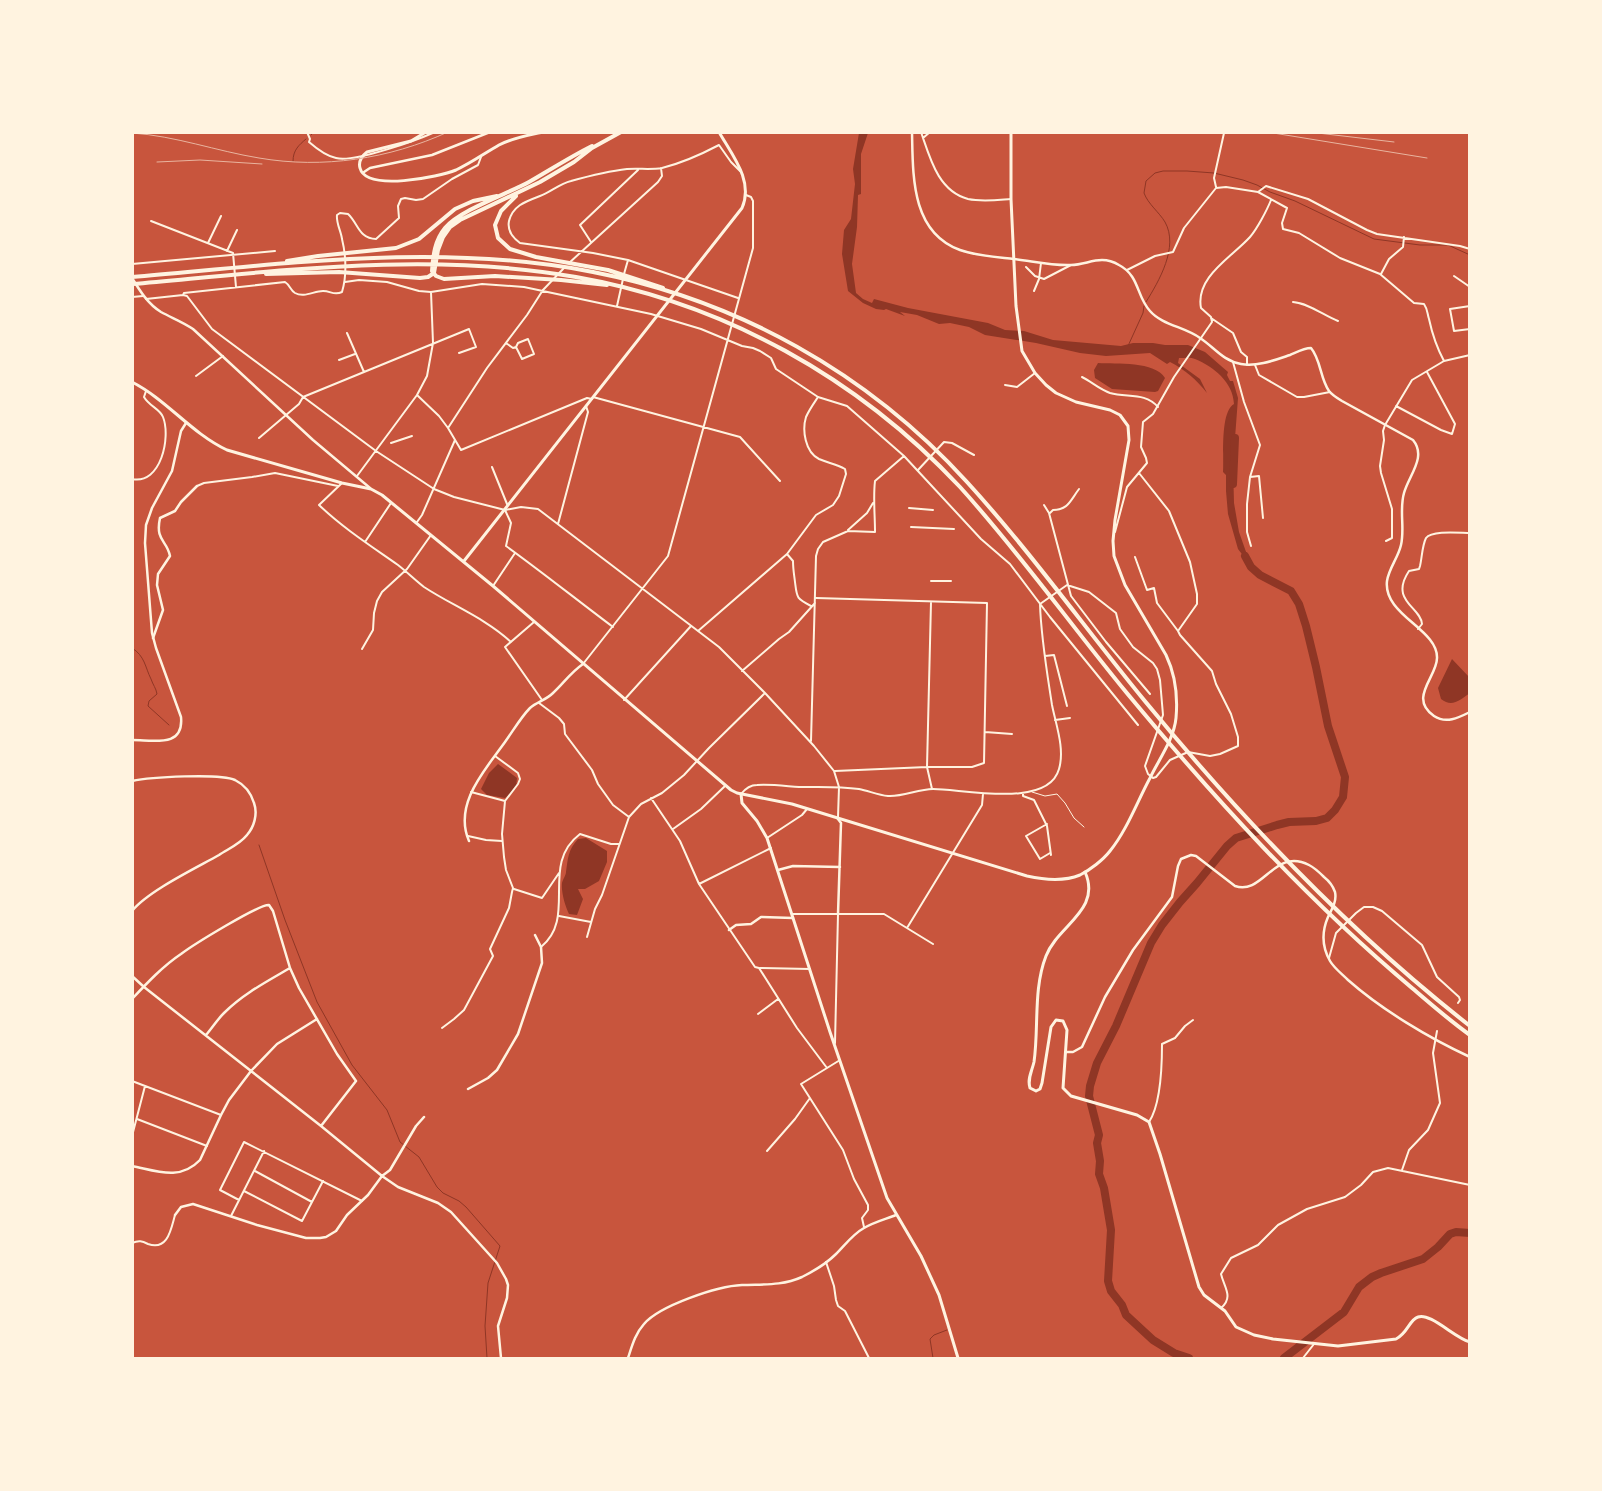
<svg xmlns="http://www.w3.org/2000/svg" width="1602" height="1491" font-family="Inter,sans-serif">
<style>
.water{fill:#8f3625}
.lines{fill:none;stroke-linecap:round;stroke-linejoin:round}
.stream{stroke:#8f3625;stroke-width:1}
.river{stroke:#8f3625;stroke-width:8}
.service{stroke:#fff3e0;stroke-width:1}
.minor{stroke:#fff3e0;stroke-width:2}
.tertiary{stroke:#fff3e0;stroke-width:2.5}
.secondary{stroke:#fff3e0;stroke-width:2.5}
.primary{stroke:#fff3e0;stroke-width:3}
.trunk{stroke:#fff3e0;stroke-width:3}
.motorway{stroke:#fff3e0;stroke-width:4}
.rail{stroke:#e9b49f;stroke-width:1}
</style>
<rect width="100%" height="100%" fill="#c8553d"/>
<path class="water" d="M859 133H868L861 154V194L858 195 857 227 852 264 856 293 863 299 872 303 874 299 908 308 988 323 1005 330 1024 331 1053 340 1121 346 1133 343H1153L1165 345H1188L1205 352 1228 372 1227 375 1230 381H1233L1238 398 1233 465 1234 503 1239 532 1251 566 1238 549 1228 514 1226 491V475L1223 472C1224 456 1220 412 1234 404 1233 382 1214 367 1195 359 1191 357 1184 358 1179 358L1178 363 1200 379 1207 393C1197 380 1184 369 1170 362L1167 364 1150 353 1106 356 1080 353 1036 343 985 335 969 327 950 323 939 324 917 315 900 312 905 316 886 309 884 310 876 309 863 303 848 291 842 254 844 230 851 219 855 184 853 169Z
M1098 363C1116 364 1155 361 1165 378L1158 391 1155 392 1112 389 1095 378 1094 370Z
M1452 659 1469 677 1470 693C1460 700 1452 708 1441 699L1438 688Z
M498 764 517 778 516 788 505 798 487 795 481 789 489 773Z
M586 838 607 851V862L599 881 585 889H578L583 899 577 915 569 914C565 906 561 892 562 883 563 879 566 875 566 872 568 858 568 850 578 839Z"/>
<g class="lines">
<path class="stream" d="M311 135 314 132
M293 161C293 150 299 145 306 139
M1146 302C1159 281 1179 247 1165 222 1159 212 1148 204 1144 193L1146 181 1155 173 1163 171H1187L1214 173 1243 180 1257 185 1270 192 1295 201 1374 239 1420 245H1448L1470 255
M1128 346 1143 313 1144 306
M132 648C145 656 145 667 151 679 153 685 156 688 157 694L149 701 148 706 169 725
M259 845 285 920 317 1002 352 1065 387 1110 400 1142 419 1157 437 1187 443 1193 459 1201 466 1207 500 1246 488 1283 485 1326 487 1358
M933 1358 930 1339 934 1335 947 1330"/>
<path class="river" d="M1233 484 1235 438
M1189 1358 1174 1353 1153 1340 1140 1328 1126 1315 1122 1305 1111 1291 1108 1281 1111 1230 1104 1188 1099 1174 1100 1161 1097 1143 1099 1135 1089 1096 1090 1086 1097 1063 1116 1026 1151 943 1162 925 1180 902 1197 883 1227 846 1236 838 1277 825 1289 822 1316 821 1327 818 1335 810 1343 797 1345 777 1328 726 1316 667 1306 626 1299 604 1291 591 1260 575 1251 567 1245 556
M1284 1358 1344 1312 1359 1287 1372 1277 1381 1273 1423 1259 1438 1247 1450 1234 1456 1232 1470 1233"/>
<path class="service" d="M1032 792 1045 796 1057 794 1065 803 1074 818 1084 827"/>
<path class="minor" d="M307 132 310 139 309 142C317 149 326 156 336 158 354 163 417 140 435 132
M921 132C930 158 938 191 968 199 982 202 997 200 1011 199
M923 138 930 132
M1216 187 1214 178 1224 133
M1258 192 1266 186 1308 199 1367 230 1377 234 1460 246 1470 249
M151 221 233 253 236 287
M591 242 580 225 638 170
M208 243 221 216
M227 251 237 230
M569 263 658 182 662 176 661 168
M132 264 275 251
M1026 267 1035 276 1044 279 1071 265
M1127 270 1155 256 1173 252 1184 228 1216 188 1226 187 1258 192 1287 208 1282 223 1283 229 1299 233 1340 258 1380 274 1414 303 1424 304C1428 310 1427 313 1429 319 1432 333 1437 348 1444 361
M624 274 628 260
M1381 274 1389 259 1403 247 1404 237
M1454 276 1470 287
M345 282 359 280 387 282 419 291 431 292 482 284 524 287 651 314 701 329 742 346 753 348 760 351 771 358 776 369 818 397 847 406 904 456 981 539 1010 564 1050 617 1138 725
M1034 291 1039 279 1041 263
M184 293 183 295 187 296 212 329 376 451 434 489 454 497 505 510 521 507 538 509 719 647 765 693 814 746 834 771 839 787 838 817
M184 293 285 282C290 285 290 290 295 293 304 298 314 291 323 291 331 291 334 296 342 292 347 276 346 255 342 239 341 231 336 223 337 215L340 213 348 214C358 223 359 239 376 239L399 218 398 206 401 199 405 198 416 200 423 199 452 179 478 165 481 157
M132 297 143 296
M738 298 628 260 593 253 520 243C513 238 507 231 509 221 513 205 527 201 540 196 551 192 559 184 571 181 589 176 609 171 627 169 639 168 650 170 662 168 682 163 700 155 719 145L731 162 740 171
M146 299 183 295
M1293 302C1308 303 1323 315 1338 321
M617 306 623 279
M1470 306 1450 309 1454 331 1470 329
M1211 318 1233 333 1241 352 1247 357V365
M347 333 364 372
M506 343 513 348 516 347 518 343 528 339 534 354 522 359 516 347
M339 360 355 354
M1233 362 1244 402 1260 445 1250 477 1247 504V532L1251 546
M1255 365 1259 375 1297 397H1304L1330 392
M196 376 223 356
M1082 377C1092 382 1099 389 1110 393 1127 398 1145 392 1158 407
M1005 385 1017 387 1035 373
M417 395 439 416 448 428 461 450 587 398 592 399
M593 397 740 437 780 481
M1396 406 1441 430 1452 434 1455 424 1427 372
M448 428 487 368 527 315 543 290 564 268
M259 438 299 404 303 397 469 329 476 347 459 353
M391 443 412 436
M492 467 507 504
M918 470 944 442 952 443 974 455
M357 476 417 395 427 376 433 343 431 292
M1250 477 1259 476 1263 518
M132 479C161 485 171 437 163 417 160 409 149 406 144 397L146 391
M342 483 319 505C343 528 371 546 398 565 407 572 415 580 424 587 453 606 485 618 511 642
M197 486 204 483 252 477 275 473 338 486
M1044 505 1049 513 1071 596 1106 642 1150 694
M909 508 933 510
M505 510 511 523 506 546C542 572 577 600 613 627
M1050 513 1053 510C1068 510 1070 501 1079 489
M417 522 422 515 455 440
M558 524 588 412 586 406
M911 527 954 529
M848 530 867 513 873 503
M1115 532 1127 487 1147 463 1146 458 1141 447 1143 422 1153 414 1174 377 1212 322 1211 317 1201 308C1195 277 1232 257 1250 237 1257 229 1267 210 1271 200
M1386 541 1392 538V509L1381 473 1380 466 1384 440 1383 431 1385 425 1412 380 1444 361 1470 355
M365 542 391 503
M1135 557 1147 590 1154 588 1157 603 1178 631
M931 581H951
M493 586 515 553
M816 598 987 603 984 763 972 767H927L835 771
M931 602 927 767 932 789
M1040 604 1067 585 1089 592 1116 613 1120 629 1133 647 1153 663 1157 669 1160 680 1163 715 1145 766 1148 774 1153 778 1156 777 1170 760 1188 752 1210 756 1220 754 1238 746V737L1231 714 1216 684 1212 671 1180 635 1178 631 1197 604V594L1190 562 1169 511 1139 473
M811 606C796 598 797 598 795 582 794 574 793 569 793 561L787 554 816 515 833 505 839 496 846 474 845 469C836 464 828 463 819 459 805 452 802 430 806 417 809 410 814 403 818 397
M534 622 505 647 542 700
M1418 629 1422 624C1421 607 1389 601 1409 571L1419 569 1420 566C1422 558 1422 546 1426 538 1432 530 1460 533 1470 533
M698 631 787 554
M362 649 373 630 374 613 377 601 382 592 407 569 431 535
M1045 656 1054 655 1067 706
M583 664 668 556 753 248V201L751 197 746 195
M742 671 779 639 789 632 815 603
M624 700 691 626
M539 703 559 718 564 724 565 734 592 770 598 784 613 805 629 817
M1055 720 1070 718
M985 732 1012 734
M811 741 816 556 818 549 823 542 848 531 875 532C875 514 873 498 875 481L904 456
M471 792 505 801
M741 794C745 789 751 785 757 785 770 784 785 786 799 787 819 787 838 786 859 789 869 791 878 795 888 796 903 797 918 789 933 789 963 789 1048 809 1059 769 1065 749 1056 725 1052 705 1047 672 1041 638 1040 604
M1023 794V796L1034 800 1047 826 1051 855
M651 798 680 841 699 884 755 967 759 968 797 1028 827 1068
M1047 824 1026 836 1040 859 1050 853
M673 829 701 809 725 786
M468 836 486 840 502 841
M767 838 802 815 807 809
M699 884 771 848
M514 889 542 898 559 873
M792 914H884L933 944
M559 916 591 922
M907 928 982 805 983 794
M587 937 595 909 602 895 629 817 641 804 662 793 684 775 709 748 765 693
M541 947C578 917 539 865 580 834L611 844H619
M1329 958 1336 933 1356 913 1364 907H1373L1382 911 1422 945 1437 977 1459 997 1460 1000 1458 1003
M760 968 810 969
M758 1014 778 999
M442 1028 454 1019 464 1010 493 956 490 949 509 908 512 892 513 888 506 870 504 857 502 834 505 801 518 784 520 779 518 773 495 756
M835 1043 838 914
M840 1060 801 1084 843 1150 854 1179 868 1205V1210L862 1218 864 1227
M132 1081 221 1115
M137 1119 207 1146
M1149 1122C1161 1104 1162 1065 1162 1044L1175 1038 1185 1026 1193 1020
M132 1136 145 1086
M767 1151 795 1119 810 1098
M1402 1170 1409 1150 1428 1130 1440 1103 1433 1053 1437 1031
M255 1171 312 1202
M244 1191 302 1221 323 1181
M239 1200 220 1190 244 1142 362 1201
M231 1216 264 1151
M132 1243C139 1240 142 1241 148 1244 168 1251 171 1229 175 1215
M826 1262 834 1286 836 1300 838 1306 845 1311 869 1358
M1221 1308C1234 1297 1224 1287 1221 1274L1231 1258 1258 1245 1278 1225 1307 1209 1345 1197 1361 1185 1373 1172 1388 1168 1470 1185
M1303 1358 1314 1344"/>
<path class="tertiary" d="M1014 259C1032 261 1052 266 1071 265 1088 265 1100 254 1119 265 1140 276 1136 296 1150 311 1162 325 1185 327 1200 338 1214 347 1223 361 1241 364 1257 367 1275 360 1290 355 1297 352 1304 348 1311 348 1321 360 1320 378 1329 391 1332 395 1337 398 1342 401L1413 440C1427 457 1409 475 1404 493 1399 510 1405 528 1401 545 1398 558 1389 568 1387 581 1383 615 1438 629 1437 658 1437 677 1408 698 1434 716 1446 724 1458 718 1470 712
M153 638 163 610 157 585 158 574 170 556C167 540 155 541 160 518L175 511 181 502 197 486
M132 781C150 777 220 773 235 780 245 785 251 793 254 803 258 814 254 827 247 835 240 844 228 849 219 855 196 868 148 891 132 911
M838 819 841 823 838 914
M469 841C453 804 485 770 505 742 513 731 521 717 530 708 537 702 546 700 553 693 564 683 570 673 583 664
M778 870 793 866 840 867
M729 930 736 925 751 924 761 917 793 918
M132 976 144 987 321 1126 382 1176 398 1187 438 1203 451 1212 497 1263 506 1279 508 1285 507 1298 498 1326 501 1358
M132 999C147 983 163 966 181 954 193 945 259 904 269 905L273 911 290 968 299 988 337 1054 356 1081 321 1126
M206 1035C212 1028 217 1020 224 1013 243 994 266 982 290 968
M1066 1052H1073L1082 1047 1105 997 1133 950 1172 897 1178 866 1181 859 1191 855 1196 856 1235 886C1263 896 1274 847 1309 865 1315 868 1319 872 1324 877 1329 881 1333 886 1335 892 1337 901 1332 909 1328 917 1322 931 1322 947 1330 961 1334 968 1342 974 1348 980 1382 1010 1429 1038 1470 1057
M468 1089 488 1078 497 1070 518 1034 542 963 541 947 535 935
M132 1166C157 1171 180 1181 200 1160L221 1115 229 1100 251 1071 277 1044 317 1019
M175 1215 181 1207 193 1204 257 1225 306 1238H320L326 1237 336 1231 347 1215 368 1195 382 1176 390 1170 416 1126 424 1117
M628 1358C632 1346 635 1334 644 1324 659 1306 717 1286 742 1285 763 1284 782 1286 802 1277 814 1271 827 1263 836 1254 845 1245 853 1234 864 1228 874 1222 886 1219 896 1215"/>
<path class="secondary" d="M912 132C913 176 911 232 960 250 977 256 996 257 1014 259
M364 172 370 168 432 155 490 132
M132 278C140 291 148 304 161 312 172 318 183 322 193 329L313 440 370 488
M132 740C154 740 184 748 181 717L156 648 152 633 145 543 146 525 152 508 172 471 181 431 186 423"/>
<path class="primary" d="M426 132 411 141 367 152C362 156 358 161 360 168 366 192 439 177 456 170 471 163 485 153 499 145 512 138 529 135 543 132
M464 561 742 208C754 181 732 155 719 132
M741 794 742 803 757 821 767 838 830 1032 887 1198 921 1256 939 1295 958 1358
M1085 872C1102 910 1058 925 1046 956 1033 989 1039 1028 1034 1062 1032 1071 1027 1079 1030 1088L1036 1091 1040 1089 1042 1083 1051 1027 1056 1020 1063 1021 1067 1030 1063 1088 1071 1096 1137 1115 1149 1122 1160 1154 1199 1287 1204 1295 1225 1311 1236 1327 1254 1335 1273 1339 1338 1346 1396 1339C1408 1333 1409 1320 1418 1317 1430 1312 1456 1339 1470 1342"/>
<path class="trunk" d="M132 382C167 400 191 433 227 450L342 483 371 489 382 495 493 586 731 790 737 793 792 804 1027 876C1045 880 1063 882 1080 875 1090 870 1103 860 1110 851 1127 830 1137 802 1150 778 1159 759 1174 739 1176 718 1178 696 1176 676 1166 655L1125 585 1114 556 1113 541 1115 520 1129 440 1128 426 1120 415 1110 410 1076 402 1056 393 1046 385 1035 373 1022 351 1016 306 1011 199V132"/>
<path class="motorway" d="M592 146C570 157 550 170 529 182 507 194 460 210 445 228 435 240 433 255 432 271L436 276 444 279 495 276 561 280 607 285
M516 196 501 211 495 225 498 238 510 249 536 257 608 270 663 288
M287 261 318 256 396 248 419 239 455 209 473 201 497 196
M266 274 339 272 420 278 428 277 434 273 438 250 443 237 450 227 460 220 540 182 574 162 592 148 621 132
M132 277C285 264 441 242 593 272 737 300 868 373 967 482 1030 551 1085 628 1144 700 1242 819 1348 931 1470 1026
M132 284C280 271 429 251 576 277 724 303 858 378 960 487 1019 552 1070 624 1126 692 1214 798 1307 900 1412 988 1431 1004 1450 1021 1470 1035"/>
<path class="rail" d="M1267 132 1427 158
M1309 132 1394 142
M132 133C176 136 216 151 259 158 323 169 389 159 448 132
M157 162 200 160 262 164"/>
</g>
<rect width="1602" height="1491" fill="none" stroke="#fff3e0" stroke-width="268"/>
</svg>
